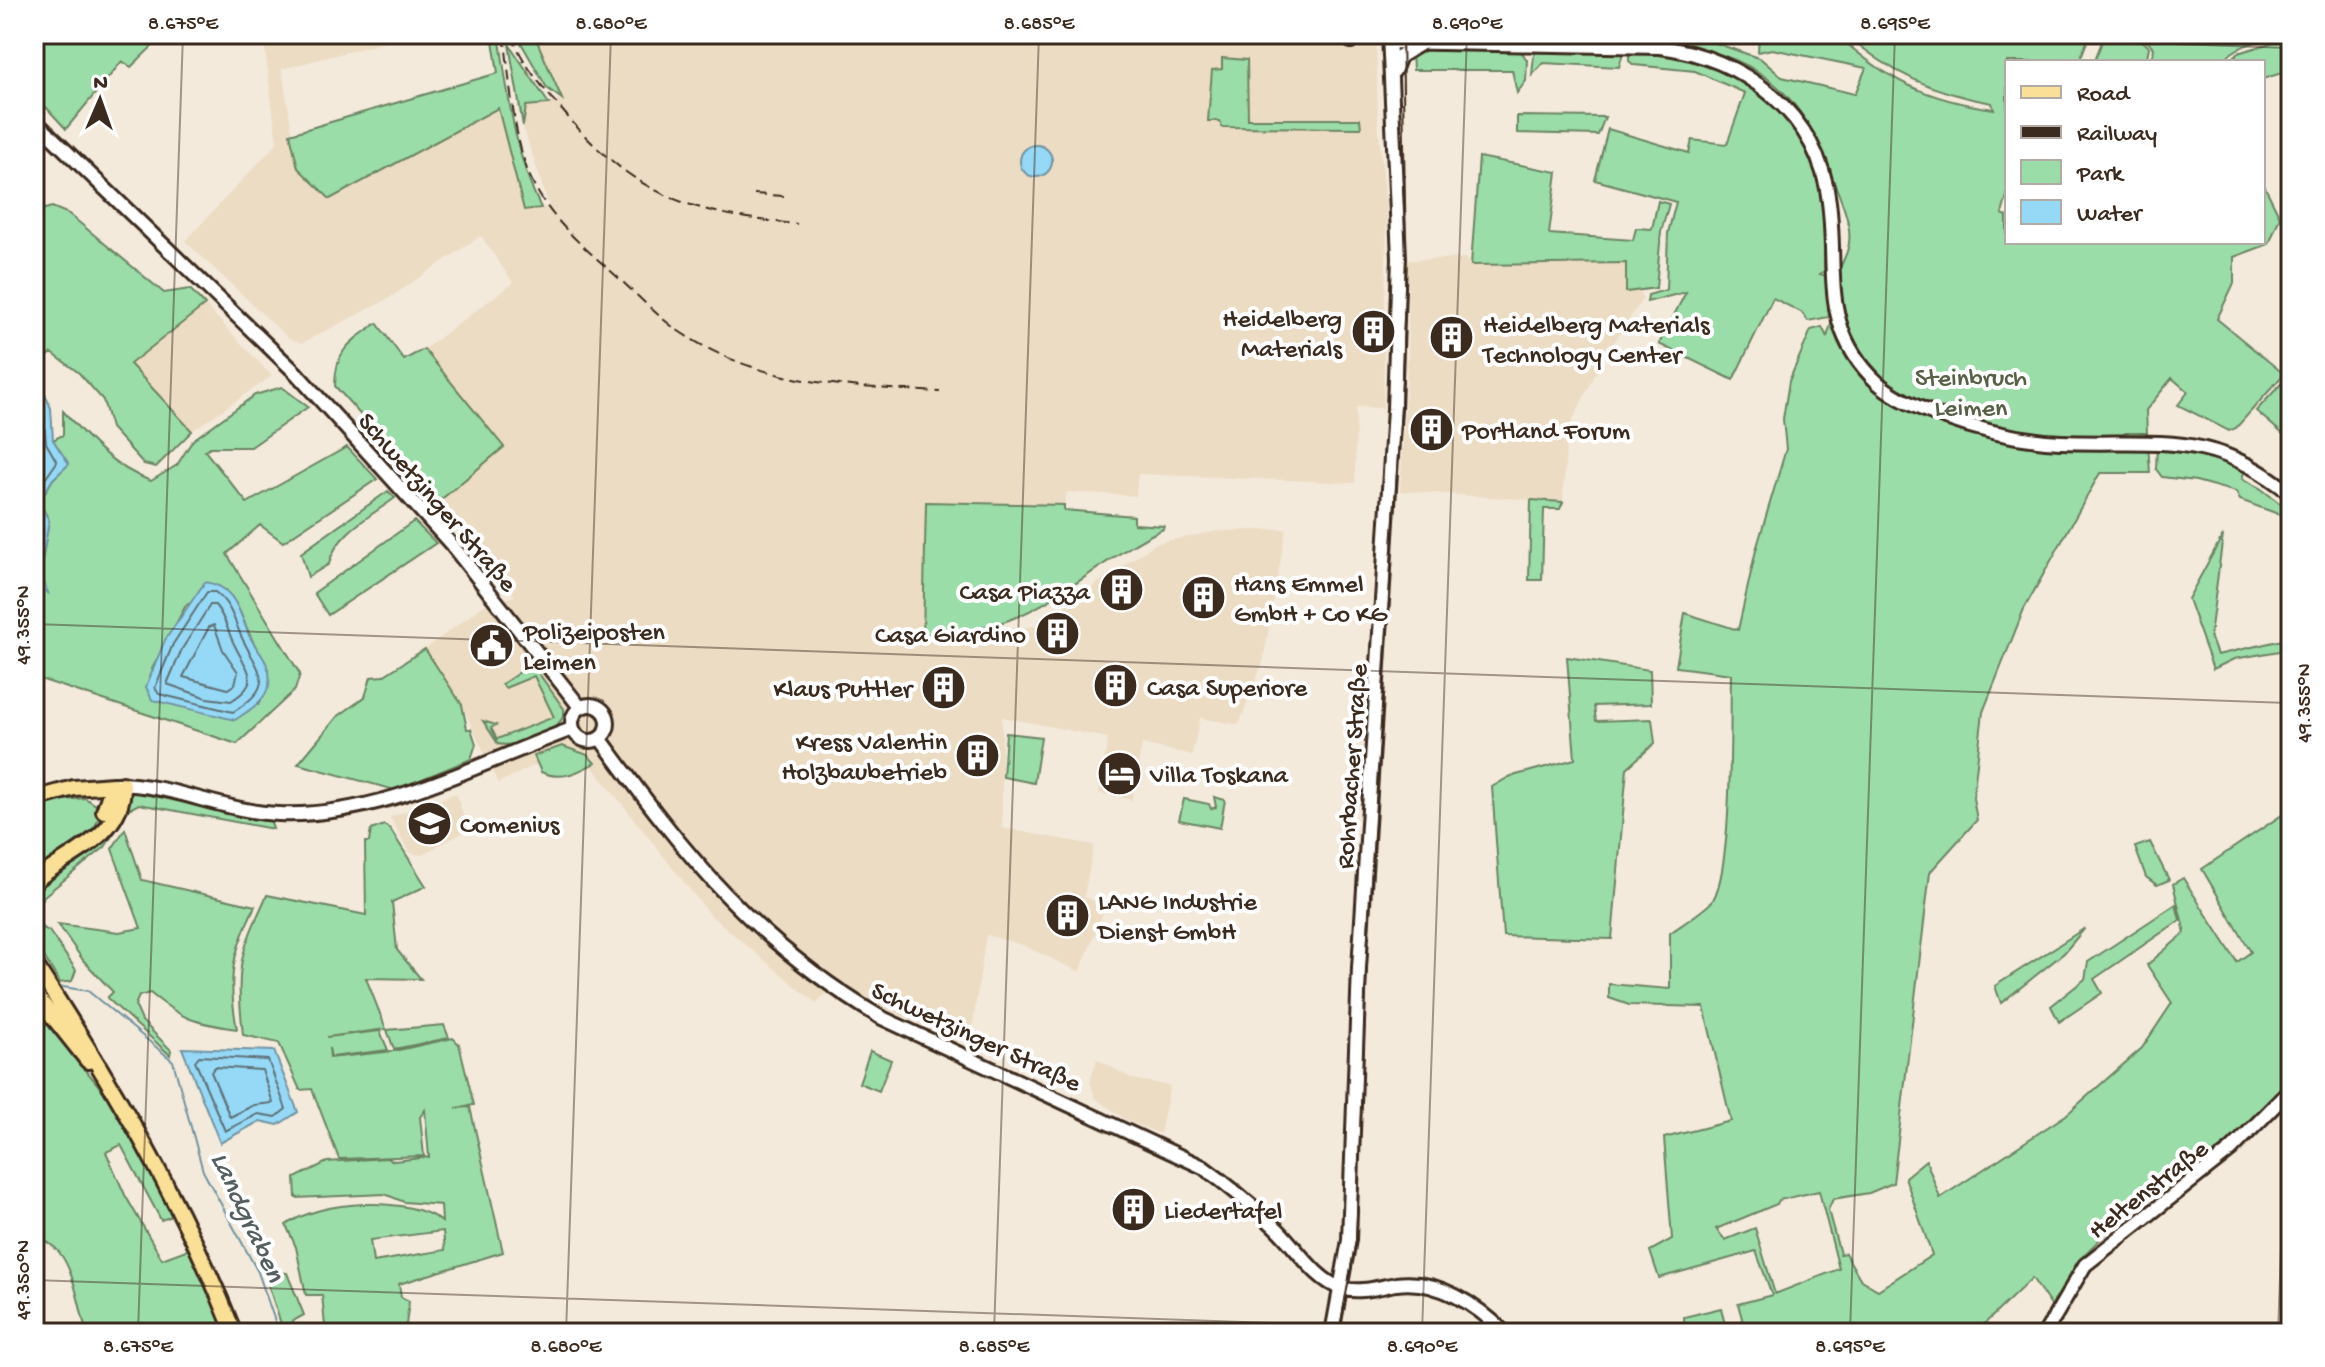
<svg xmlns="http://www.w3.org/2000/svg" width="2325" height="1367" font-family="'Gochi Hand',sans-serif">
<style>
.built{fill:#ecdcc4}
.green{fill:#9bdda8;stroke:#6b8463;stroke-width:2;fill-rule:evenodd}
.water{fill:#95d9f7;stroke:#7193a0;stroke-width:2}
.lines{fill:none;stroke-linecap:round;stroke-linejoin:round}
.shore{stroke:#5f7075;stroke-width:2}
.stream{stroke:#7193a0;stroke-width:2}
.secondary-casing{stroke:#3b2a1e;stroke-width:18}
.primary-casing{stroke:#3b2a1e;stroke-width:20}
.secondary{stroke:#fff;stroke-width:12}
.primary{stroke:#f9e096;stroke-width:14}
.tram{stroke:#3b2a1e;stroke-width:2}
.rail{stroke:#3b2a1e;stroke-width:2;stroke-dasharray:12 6;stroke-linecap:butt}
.ticks{fill:none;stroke:#3b2a1e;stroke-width:2;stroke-opacity:0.45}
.labels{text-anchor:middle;stroke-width:8;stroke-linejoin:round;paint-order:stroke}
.poi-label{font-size:26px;fill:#3b2a1e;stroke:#fff;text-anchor:start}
.park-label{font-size:26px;fill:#586047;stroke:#fff}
.street-label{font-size:26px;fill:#3b2a1e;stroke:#fff}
.water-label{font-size:28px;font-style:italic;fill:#565f5f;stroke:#fff}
.neatline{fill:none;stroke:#3b2a1e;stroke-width:3}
.ticks-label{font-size:20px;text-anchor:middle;fill:#3b2a1e}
</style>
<rect width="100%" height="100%" fill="#f4eadc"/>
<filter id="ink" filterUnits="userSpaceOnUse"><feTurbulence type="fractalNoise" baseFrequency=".0125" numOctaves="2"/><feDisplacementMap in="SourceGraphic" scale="16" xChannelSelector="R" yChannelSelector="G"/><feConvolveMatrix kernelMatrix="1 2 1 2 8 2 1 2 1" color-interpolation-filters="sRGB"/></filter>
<g filter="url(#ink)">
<path class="built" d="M263 34H396L390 41 282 69 298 168 330 199 498 107 525 210 549 207 523 126 526 106 562 99 534 34H1376L1378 121 1387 218 1383 408 1356 407 1355 483 1138 474 1136 496 1067 492 1064 505 926 503 922 636 1036 626 1156 543 1217 531 1286 529 1263 662 1239 725 1200 718 1192 755 1142 744 1132 800 1099 793 1108 738 1002 717V828L1094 845 1084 897 1106 905 1080 972 1022 945 986 935 970 1044 831 986 817 1004 710 915 587 760 569 749 498 783 462 705 425 649 484 605 515 596 438 502 504 447 424 349 513 283 481 236 388 299 302 343 288 338 185 241 277 143Z
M1465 258 1471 265 1626 263V292L1639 291 1643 298 1603 359 1567 432 1563 502 1400 491 1408 349V260Z
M205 305 272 376 192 431 130 364Z
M456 793 468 830 421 855 410 853 390 817Z
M1097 1059 1133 1079 1170 1086 1160 1134 1126 1120 1095 1098 1090 1082Z"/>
<path class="green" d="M34 34H165L131 67 122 61 66 129 34 94Z
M492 34H499C508 94 514 154 541 208L524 210 498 108 330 199 298 168 290 134 498 73Z
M516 34H534L562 99 547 88Z
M1639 34 1693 35 1761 59 1782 77 1855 94 1866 68 1772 49 1758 52 1759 34H1836C1886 80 1927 100 1994 109L1992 103C1935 93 1889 73 1846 34H2090L2079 62H2007V196L2002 214 2007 216V242H2263V183L2280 217 2269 244 2234 257V283L2217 319 2284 374 2236 428 2229 431 2178 405 2188 392 2172 378 2146 410 2147 433H2125L2116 446 2148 444 2150 473H2100L2024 609 1983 712 1973 798 1977 820 1930 872 1893 1183 1869 1193 1833 1199 1828 1210 1840 1254 1845 1253 1861 1280 1878 1290 1932 1255 1905 1177 1926 1160 1940 1198 2066 1115 2142 1048 2172 1003 2147 965 2185 933 2173 884 2183 878 2237 962 2251 952 2202 869 2291 809V1081C2237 1151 2150 1187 2089 1250 2074 1265 2064 1289 2052 1307L2032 1278 1975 1333H1746L1738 1304 1772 1295 1756 1251 1659 1278 1650 1251 1672 1239 1664 1138 1731 1121 1704 1007 1629 1005 1609 998V984L1670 989V933C1680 926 1708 908 1713 900 1733 866 1730 720 1731 674L1676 667 1685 613 1738 630 1756 550 1786 449 1783 419 1789 381 1811 330 1822 327 1827 337 1835 311 1828 309 1829 317 1808 321 1801 312 1773 298 1733 380 1659 344 1686 292 1647 302 1648 295 1666 290 1668 233 1676 202 1595 180 1608 129 1689 153 1692 140 1727 144 1745 93 1695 71 1634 65 1629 61V54C1653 54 1679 54 1703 60 1760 74 1808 128 1819 185 1825 214 1824 242 1824 271L1820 274 1835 278C1840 267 1848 254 1849 243 1852 221 1838 193 1830 172 1794 73 1739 49 1638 39ZM1819 1191 1839 1269 1775 1294 1755 1228 1725 1240 1716 1229 1777 1204 1779 1200Z
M2105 34C2123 34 2136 33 2149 47L2146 62H2094Z
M2140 34H2283V36C2263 41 2236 43 2223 62H2152L2154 48Z
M2291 37V70L2263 79V62H2229L2238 53Z
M509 44 549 104 526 106 523 126Z
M1428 47H1518L1527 60 1526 81 1517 93 1512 70H1413L1412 51Z
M1539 48 1623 53 1619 67 1543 63 1532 75 1534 55Z
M1222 58 1247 60 1248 119H1360L1361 128 1222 127 1220 121H1208L1212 70 1222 69Z
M1517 116 1605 117 1598 135 1517 133Z
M1479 157 1557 172 1549 234 1633 240 1636 228 1652 229 1658 201 1669 204 1661 232 1656 288 1626 292V263L1471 265Z
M52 207 69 214 164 293 190 289 205 305 130 364 192 431 156 467 144 464 111 428 103 400 79 373 52 353 38 364 34 359V212Z
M377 323 404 360 424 349 504 447 438 502 335 386C335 350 349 343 377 323Z
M2291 373V441L2256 411Z
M282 387 308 407 251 447H210L205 451 247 503 347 447 377 479 283 542 260 525 227 554 300 674 295 690 237 744 34 677V585L47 591 40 573 49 520 39 502 53 479 68 464 53 440 63 435V411C88 439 114 468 151 481L177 465 193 440 255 395ZM226 590C240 607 241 616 250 635 264 668 279 666 258 705L152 669 186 605Z
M2157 445 2215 456 2245 470 2242 479 2260 488 2286 508 2281 515 2240 500 2236 492 2196 481 2162 477 2156 469Z
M388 491 395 498C371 516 336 533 329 564L308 577 301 553Z
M1531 500 1563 502 1560 509H1544L1542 580H1529Z
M926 502 1064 505V510L1134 516V524L1164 526 1163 529C1109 554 1064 599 1009 620 981 630 952 632 923 635Z
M414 521 436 543 328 615 314 593Z
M2223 535 2210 636 2217 655 2291 638V649L2234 659 2213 669 2188 599Z
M425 649 462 705 467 729H471L476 744 471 759 395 790 298 764 337 717 365 697 371 677 383 676Z
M1567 657 1650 670 1651 704 1594 706 1596 721 1652 719 1655 743 1627 768 1612 939 1503 936 1492 787 1509 777 1575 759Z
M532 664 564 709C568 730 516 749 498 744L483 721 496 725 491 728 497 739 554 717 534 676 505 688 502 684Z
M1006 733 1041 737 1034 783 1003 777Z
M562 746 588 755 595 763C576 773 562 781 541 772L534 756Z
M133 792 262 816 271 822 273 829 139 804 129 809 105 847 44 896 34 922V890L104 840 125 797Z
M1214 797 1225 800 1220 828 1179 820 1184 799 1209 804 1211 809 1216 807Z
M85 798 96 805 100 815 89 841 34 872V803Z
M384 825 390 829 426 886 392 902 397 950 421 979 366 978 386 1029 327 1037 380 1031 388 1050 331 1057 329 1048 330 1058 394 1051 453 1038 459 1044 474 1105 456 1108 470 1107 503 1252 399 1284 401 1297 409 1301 405 1333H330L325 1326 322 1295H306L296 1247 286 1225C319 1200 410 1195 442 1222L441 1205 404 1202 385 1194 296 1198 295 1178 327 1162 386 1158 394 1161 429 1157 425 1110 420 1117 424 1156 339 1159 312 1089 300 1090 279 1043 243 1035C236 966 238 958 267 895L366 915 365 842H369L371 830ZM443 1231 445 1250 373 1262 370 1240Z
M125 829 142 880 255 906C232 954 227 977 237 1029 193 1022 185 1021 150 993L139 996 135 1005 142 1021 171 1050 170 1055 107 998 113 992 83 960 58 924 119 932 141 928 112 849Z
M2150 842 2169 880 2157 885 2146 877 2135 847Z
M2176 904 2180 920 2094 979 2102 993 2059 1022 2051 1006 2085 979 2088 962Z
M39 926 49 931 76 970 72 981 60 983 34 940V930Z
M2085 928 2064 953 2001 1003 1995 986Z
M34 1008 124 1116 178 1214 161 1220 121 1145 106 1152 125 1195 162 1259 194 1247 228 1333H87C79 1308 75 1272 59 1252 53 1244 42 1240 34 1232Z
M444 1025 449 1038 394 1049 387 1030Z
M870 1051 891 1060 879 1091 859 1083Z
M264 1272 287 1273 304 1315 291 1322 295 1333H284Z
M1721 1308 1727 1333H1685L1684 1317Z"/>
<path class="water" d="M1020 161a16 16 0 1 1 32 0a16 16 0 1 1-32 0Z
M34 384 41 385 51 408 53 440 69 464 53 479 39 502 49 520 40 573 48 593 34 585Z
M205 582C235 586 239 611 249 635 257 652 273 663 269 685 265 702 248 711 235 720L152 700 146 687 165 640Z
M182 1048 274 1051 298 1112 278 1125 260 1121 220 1143Z"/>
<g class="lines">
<path class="shore" d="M34 393 43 410 46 443 57 462 34 495
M207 592H215C233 606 234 622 243 640 260 674 277 685 233 712L159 694 155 688 173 644Z
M210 605H215C226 618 227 630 234 644 246 670 264 681 231 701L207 698 167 684 182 649Z
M214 625 223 650 238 672 235 684 228 689 183 677 209 627Z
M199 1056 268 1060 286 1109 276 1117 258 1114 225 1131 195 1061Z
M215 1067 262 1070 273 1103 254 1105 230 1117 211 1072Z"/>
<path class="stream" d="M63 987 88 991 173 1061 203 1171 258 1272 279 1333"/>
<defs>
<path id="secondary" d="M1351 41 1359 34
M1389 42 1660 47C1743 57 1819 114 1829 202 1838 273 1819 328 1878 383 1896 399 1921 409 1943 417 1981 431 2020 440 2061 442 2154 446 2211 428 2291 494
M1394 71 1400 56 1422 43
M34 120 296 373 451 544 580 707
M572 723a18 18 0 1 1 36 0a18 18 0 1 1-36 0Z
M600 738C685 855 753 941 880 1017L1203 1167C1228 1185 1251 1204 1274 1226 1294 1244 1315 1280 1341 1288 1359 1294 1379 1287 1396 1284 1437 1278 1477 1305 1505 1333
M116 784C172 784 224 812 279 814 381 818 479 763 572 729
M1332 1333 1349 1240 1359 968 1394 409 1399 258 1389 34
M2045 1333 2085 1265 2231 1150 2291 1089"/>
<path id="primary" d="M34 799 74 788 113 785 104 811
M34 882C66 853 124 838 123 784
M34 963C111 1082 182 1201 234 1333
M34 993 88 1061"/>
</defs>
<use href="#secondary" class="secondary-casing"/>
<use href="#primary" class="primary-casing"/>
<use href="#secondary" class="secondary"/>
<use href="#primary" class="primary"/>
<path class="tram" d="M1339 1333 1356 1240 1369 912 1401 406 1406 258 1402 34"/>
<path class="rail" d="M504 34C510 79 512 129 528 172 546 216 579 243 613 273 634 292 655 314 677 330 760 386 845 386 940 392
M511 34C522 63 542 87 562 110 633 195 689 214 797 224
M754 194 784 196"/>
</g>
</g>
<path class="ticks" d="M1892 34 2291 48M34 624 2291 703M34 1280 1560 1333M138 1333 183 34M566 1333 611 34M994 1333 1039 34M1422 1333 1467 34M1850 1333 1895 34M2278 1333 2291 965"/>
<defs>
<symbol id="building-disc" viewBox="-11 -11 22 22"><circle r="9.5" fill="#3b2a1e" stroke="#fff"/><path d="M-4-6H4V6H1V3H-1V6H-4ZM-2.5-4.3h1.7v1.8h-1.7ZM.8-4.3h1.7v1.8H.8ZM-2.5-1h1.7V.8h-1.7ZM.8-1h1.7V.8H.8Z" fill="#fff"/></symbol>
<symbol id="civic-disc" viewBox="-11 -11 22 22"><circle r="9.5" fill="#3b2a1e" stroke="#fff"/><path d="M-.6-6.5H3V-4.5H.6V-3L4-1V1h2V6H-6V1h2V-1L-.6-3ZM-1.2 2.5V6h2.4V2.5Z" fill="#fff"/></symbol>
<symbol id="hotel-disc" viewBox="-11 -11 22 22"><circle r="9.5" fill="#3b2a1e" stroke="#fff"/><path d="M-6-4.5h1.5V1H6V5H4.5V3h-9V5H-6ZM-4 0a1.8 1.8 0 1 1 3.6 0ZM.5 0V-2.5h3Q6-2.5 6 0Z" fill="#fff"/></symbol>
<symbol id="school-disc" viewBox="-11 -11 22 22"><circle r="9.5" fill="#3b2a1e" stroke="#fff"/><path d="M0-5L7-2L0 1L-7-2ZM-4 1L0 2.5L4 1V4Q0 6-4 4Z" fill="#fff"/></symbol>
</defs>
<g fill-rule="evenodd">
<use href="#building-disc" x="1348" y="306" width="51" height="51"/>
<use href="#building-disc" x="1426" y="312" width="51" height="51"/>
<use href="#building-disc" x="1406" y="404" width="51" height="51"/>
<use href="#building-disc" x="1096" y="564" width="51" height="51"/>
<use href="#building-disc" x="1178" y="572" width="51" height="51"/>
<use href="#building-disc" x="1032" y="608" width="51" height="51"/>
<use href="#civic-disc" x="466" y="620" width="51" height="51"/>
<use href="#building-disc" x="1090" y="660" width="51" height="51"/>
<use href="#building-disc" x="918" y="662" width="51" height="51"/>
<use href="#building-disc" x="952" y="730" width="51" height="51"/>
<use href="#hotel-disc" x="1094" y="748" width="51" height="51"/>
<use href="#school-disc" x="404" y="798" width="51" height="51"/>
<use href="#building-disc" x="1042" y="890" width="51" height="51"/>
<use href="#building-disc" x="1108" y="1184" width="51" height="51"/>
</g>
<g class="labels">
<g class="poi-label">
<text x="1342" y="326" text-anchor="end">Heidelberg<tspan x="1342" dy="30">Materials</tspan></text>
<text x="1483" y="332">Heidelberg Materials<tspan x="1483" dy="30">Technology Center</tspan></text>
<text x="1462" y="438">Portland Forum</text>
<text x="1234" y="591">Hans Emmel<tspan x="1234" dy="30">GmbH + Co KG</tspan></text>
<text x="1090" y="599" text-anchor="end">Casa Piazza</text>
<text x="523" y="639">Polizeiposten<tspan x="523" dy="30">Leimen</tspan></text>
<text x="1026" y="642" text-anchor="end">Casa Giardino</text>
<text x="1147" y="695">Casa Superiore</text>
<text x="912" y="696" text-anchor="end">Klaus Puttler</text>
<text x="947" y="749" text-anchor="end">Kress Valentin<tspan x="947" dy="30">Holzbaubetrieb</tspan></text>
<text x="1150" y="782">Villa Toskana</text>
<text x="460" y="832">Comenius</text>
<text x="1098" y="909">LANG Industrie<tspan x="1098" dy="30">Dienst GmbH</tspan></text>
<text x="1164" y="1218">Liedertafel</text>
</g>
<g class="park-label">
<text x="1971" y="385">Steinbruch<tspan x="1971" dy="30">Leimen</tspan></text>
</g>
<g class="street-label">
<text transform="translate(439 501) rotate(49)" y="9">Schwetzinger Straße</text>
<text transform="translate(1350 766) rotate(-86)" y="9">Rohrbacher Straße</text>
<text transform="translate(977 1035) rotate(25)" y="9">Schwetzinger Straße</text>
<text transform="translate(2147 1188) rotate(-38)" y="9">Heltenstraße</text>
</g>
<g class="water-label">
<text transform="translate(250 1216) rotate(65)" y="10">Landgraben</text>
</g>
</g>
<rect width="2325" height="1367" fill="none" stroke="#fff" stroke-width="88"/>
<rect x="2005" y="60" width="260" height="184" fill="#ffffff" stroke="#b1aaa5" stroke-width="2"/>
<rect x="2021" y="86" width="40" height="12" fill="#f9e096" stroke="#b1aaa5" stroke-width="2"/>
<text x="2077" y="100" font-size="24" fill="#3b2a1e">Road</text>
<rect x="2021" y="126" width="40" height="12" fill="#3b2a1e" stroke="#b1aaa5" stroke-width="2"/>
<text x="2077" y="140" font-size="24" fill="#3b2a1e">Railway</text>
<rect x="2021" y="160" width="40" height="24" fill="#9bdda8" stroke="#b1aaa5" stroke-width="2"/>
<text x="2077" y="180" font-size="24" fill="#3b2a1e">Park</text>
<rect x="2021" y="200" width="40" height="24" fill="#95d9f7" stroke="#b1aaa5" stroke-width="2"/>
<text x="2077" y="220" font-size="24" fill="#3b2a1e">Water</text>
<g transform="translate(100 100) rotate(2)" stroke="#ffffff" stroke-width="6" paint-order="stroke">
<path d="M0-6L14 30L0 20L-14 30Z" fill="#3b2a1e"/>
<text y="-12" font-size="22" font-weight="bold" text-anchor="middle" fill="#3b2a1e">N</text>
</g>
<rect x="44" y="44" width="2237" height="1279" class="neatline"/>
<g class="ticks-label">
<text x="183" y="29">8.675°E</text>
<text x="611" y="29">8.680°E</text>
<text x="1039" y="29">8.685°E</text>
<text x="1467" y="29">8.690°E</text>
<text x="1895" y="29">8.695°E</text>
<text transform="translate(22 625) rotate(-90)" y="7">49.355°N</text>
<text transform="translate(2303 703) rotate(-90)" y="7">49.355°N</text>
<text transform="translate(22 1280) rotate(-90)" y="7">49.350°N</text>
<text x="138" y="1352">8.675°E</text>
<text x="566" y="1352">8.680°E</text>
<text x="994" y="1352">8.685°E</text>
<text x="1422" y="1352">8.690°E</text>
<text x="1850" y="1352">8.695°E</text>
</g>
</svg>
